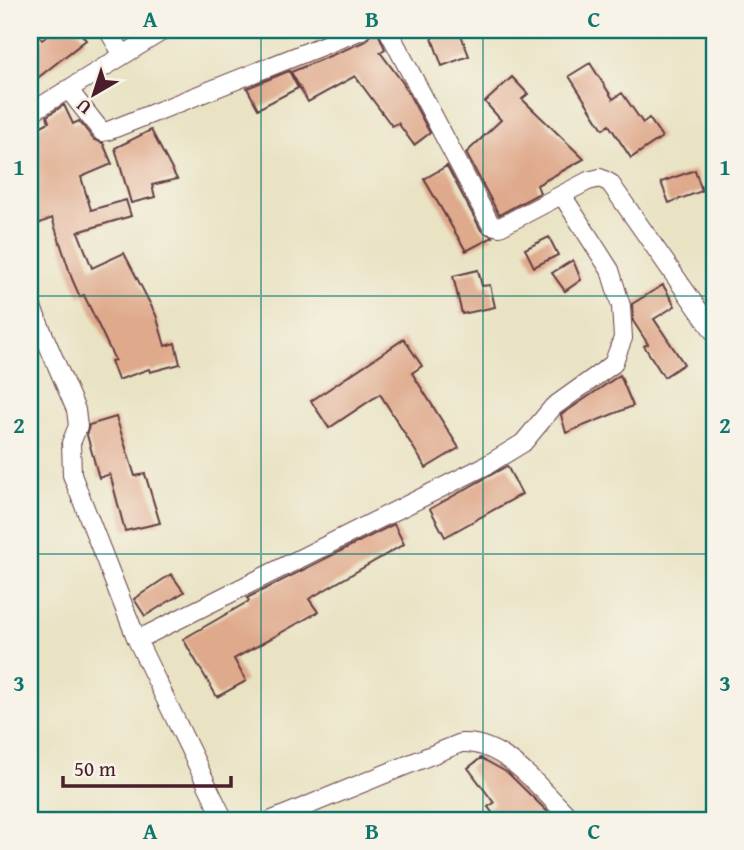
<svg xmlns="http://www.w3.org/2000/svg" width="744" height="850" font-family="'Gentium Book Plus',serif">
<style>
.building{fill:#dfa98b}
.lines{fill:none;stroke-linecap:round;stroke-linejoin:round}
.minor-casing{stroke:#623c42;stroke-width:20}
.minor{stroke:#fff;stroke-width:18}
.grid{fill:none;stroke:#0f766e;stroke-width:2;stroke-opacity:0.55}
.neatline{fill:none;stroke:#0f766e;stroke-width:2.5}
.grid-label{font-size:23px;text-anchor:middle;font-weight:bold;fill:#0f766e}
</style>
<rect width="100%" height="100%" fill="#f7f3e8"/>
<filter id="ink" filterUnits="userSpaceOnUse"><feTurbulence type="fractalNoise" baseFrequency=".0143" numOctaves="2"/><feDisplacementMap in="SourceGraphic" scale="14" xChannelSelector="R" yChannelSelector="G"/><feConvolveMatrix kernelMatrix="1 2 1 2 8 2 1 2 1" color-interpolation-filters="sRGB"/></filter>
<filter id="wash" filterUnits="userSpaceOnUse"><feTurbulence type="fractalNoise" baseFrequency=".00686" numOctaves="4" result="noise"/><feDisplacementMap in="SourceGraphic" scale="28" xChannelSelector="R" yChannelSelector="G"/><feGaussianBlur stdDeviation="1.57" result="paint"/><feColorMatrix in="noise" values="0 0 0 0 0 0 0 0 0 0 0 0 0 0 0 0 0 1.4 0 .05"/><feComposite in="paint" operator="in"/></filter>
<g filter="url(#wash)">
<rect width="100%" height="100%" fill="#e9e3c4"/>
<g id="blocks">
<path class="building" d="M30 30H34L42 40 56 30H78L86 40 30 84Z
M373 30H377L385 49 380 52 403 83 430 133 414 145 398 123 392 126 355 76 308 102 291 72 366 41Z
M429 30H459L469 56 442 66Z
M590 63 613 99 622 93 643 123 649 118 662 137 631 158 609 125 603 129 569 76Z
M289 71 298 88 258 109 247 88Z
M512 77 528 94 522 99 584 159 537 185 540 193 499 215 466 153 501 120 485 102Z
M64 105 73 124 79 121 94 140 103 143 112 164 81 177 91 210 126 200 131 216 78 232 92 268 124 253 156 315 165 346 175 343 180 364 150 372 149 369 118 380 111 361 115 360 84 295 80 297 72 279 52 218 38 224 30 205V132L49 122 47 116Z
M151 130 177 179 152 185 155 197 131 203 115 148Z
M447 166 481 230 493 237 466 251 424 179Z
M695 170 702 191 669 203 661 182Z
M549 237 558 255 534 267 525 249Z
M573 260 581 280 565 291 552 273Z
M478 270 482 286 490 285 495 307 462 314 453 276Z
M663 285 675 306 654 319 684 364 664 377 644 346 648 344 633 321 632 304Z
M404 339 422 366 412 373 459 448 426 468 380 394 329 428 311 401Z
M620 375 633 406 566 433 561 415Z
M116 417 135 476 145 474 160 523 125 531 110 474 99 478 87 435 89 425Z
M507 466 522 494 445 537 430 509Z
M394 524 404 544 309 599 318 612 234 659 246 681 217 697 183 639 249 601 247 598Z
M171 574 184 592 145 616 134 599Z
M481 758 508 773 556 820H498L488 807 494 803 468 768Z"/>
</g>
</g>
<g filter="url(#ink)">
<use href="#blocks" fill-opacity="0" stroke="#623c42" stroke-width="2"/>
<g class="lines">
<defs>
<path id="minor" d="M108 30 123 55
M388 30 491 225 500 227 588 181 600 178 610 183 714 332
M68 89 102 132 108 131 362 30
M30 113 164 30
M30 303 76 410 78 426 71 443 72 475 137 640 224 820
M137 640 487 465 523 443 553 407 613 364 623 338 621 306 610 270 562 195
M272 820 461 743C505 740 543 792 572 820"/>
</defs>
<use href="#minor" class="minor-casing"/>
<use href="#minor" class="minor"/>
</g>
</g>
<path class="grid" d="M261 30V820M483 30V820M30 296H714M30 554H714"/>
<rect width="744" height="850" fill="none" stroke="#f7f3e8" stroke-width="77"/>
<g transform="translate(94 94) rotate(219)" stroke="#f7f3e8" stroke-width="5" paint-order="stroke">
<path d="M0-5L12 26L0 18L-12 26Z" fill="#4a1f2b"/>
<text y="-10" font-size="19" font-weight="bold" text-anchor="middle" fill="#4a1f2b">U</text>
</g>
<path d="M63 776v10h168v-10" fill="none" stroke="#4a1f2b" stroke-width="3.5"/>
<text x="74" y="776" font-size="21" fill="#4a1f2b" stroke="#f7f3e8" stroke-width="5" paint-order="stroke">50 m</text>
<rect x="38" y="38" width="668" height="774" class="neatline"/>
<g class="grid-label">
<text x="150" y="27">A</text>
<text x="372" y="27">B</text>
<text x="594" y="27">C</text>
<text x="19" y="175">1</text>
<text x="725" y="175">1</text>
<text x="19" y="433">2</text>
<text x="725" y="433">2</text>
<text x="19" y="691">3</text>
<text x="725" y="691">3</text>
<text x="150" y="839">A</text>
<text x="372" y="839">B</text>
<text x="594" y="839">C</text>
</g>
</svg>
